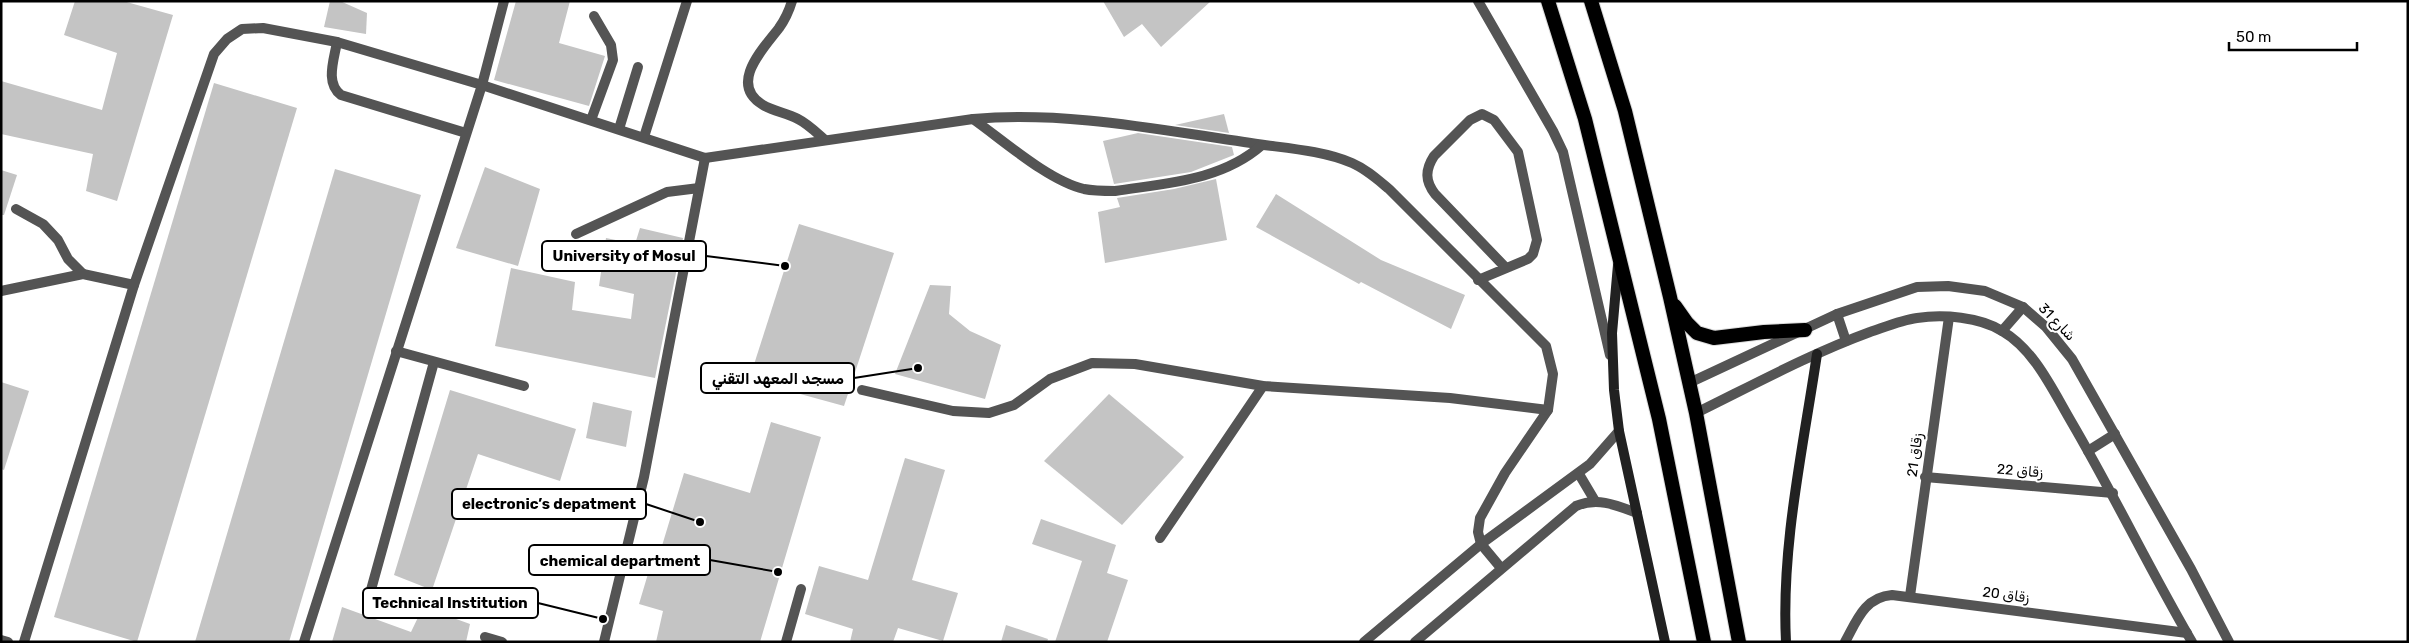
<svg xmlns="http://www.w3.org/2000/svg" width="2409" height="643" font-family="Rubik,Cairo,sans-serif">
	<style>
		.building { fill: #c4c4c4 }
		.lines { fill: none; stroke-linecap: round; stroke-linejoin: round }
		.trunk-casing { stroke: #dbdbdb; stroke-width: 16 }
		.service { stroke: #545454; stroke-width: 10 }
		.minor { stroke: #545454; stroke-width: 10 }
		.tertiary { stroke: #545454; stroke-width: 10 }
		.secondary { stroke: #212121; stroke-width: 10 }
		.trunk { stroke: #000; stroke-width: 14 }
		.labels { text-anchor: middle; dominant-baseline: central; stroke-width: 4; stroke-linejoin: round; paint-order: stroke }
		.street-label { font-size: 14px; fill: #000; stroke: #fff }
		.leader { fill: none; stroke: #000; stroke-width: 2 }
		.callout-dot { fill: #000; stroke: #fff; stroke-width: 2 }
		.callout { fill: #fff; stroke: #000; stroke-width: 2 }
		.callout-label { font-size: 15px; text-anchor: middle; font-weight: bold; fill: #000 }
	</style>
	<rect width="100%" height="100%" fill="#fff"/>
	<g class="building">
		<path d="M75,1H123L173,15L117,201L86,191L93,154L1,134V81L102,110L117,53L64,35Z"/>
		<path d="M330,1H340L367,13L366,34L324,27Z"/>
		<path d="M516,1H570L559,43L605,56L589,106L494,80Z"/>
		<path d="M1103,1H1211L1161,47L1142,24L1124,37Z"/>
		<path d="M214,83L297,108L137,642L54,617Z"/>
		<path d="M1224,114L1229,133L1175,125Z"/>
		<path d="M1138,133L1232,147L1234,155L1191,172L1114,184L1103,141Z"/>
		<path d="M485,167L540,189L518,266L456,248Z"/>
		<path d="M335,169L421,195L289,642H195Z"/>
		<path d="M1,170L17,175L4,215H1Z"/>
		<path d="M1216,179L1227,240L1105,263L1098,212L1120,207L1117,198L1174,189Z"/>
		<path d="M1276,194L1381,260L1465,295L1451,329L1361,282L1359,284L1256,227Z"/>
		<path d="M799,224L894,253L844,406L749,380Z"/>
		<path d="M640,228L683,238L655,378L495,346L511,268L575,282L572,310L631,319L634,294L599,286L606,238L635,244Z"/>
		<path d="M930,285L951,286L949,314L970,331L1001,345L985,399L895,374Z"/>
		<path d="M1,382L29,391L4,470L1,469Z"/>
		<path d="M450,390L576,429L560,481L478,454L432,590L394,575Z"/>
		<path d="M1109,394L1184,457L1122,525L1044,461Z"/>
		<path d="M593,402L632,411L626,447L586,438Z"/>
		<path d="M771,422L821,437L760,642H656L663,611L639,604L653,557L658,559L684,473L750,493Z"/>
		<path d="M905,458L945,470L912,580L958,593L943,641L898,628L893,642H850L853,629L805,614L819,566L868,580Z"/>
		<path d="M1041,519L1116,545L1107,573L1128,580L1107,642H1055L1082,561L1032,544Z"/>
		<path d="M342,607L411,632L423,607L470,624L466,642H332Z"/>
		<path d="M1006,625L1048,639L1047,642H1001Z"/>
	</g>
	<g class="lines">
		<defs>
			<g id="trunk">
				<path d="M1548,1L1585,119L1659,419L1704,642"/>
				<path d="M1591,1L1625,111L1670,297L1696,413L1739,642"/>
				<path d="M1675,306L1687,323L1697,333L1714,338L1764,332L1805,330"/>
			</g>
		</defs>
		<use href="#trunk" class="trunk-casing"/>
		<g class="service">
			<path d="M504,1L482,85L705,158L973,119C1064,111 1155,129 1244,142C1279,148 1319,149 1352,163C1366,169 1377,179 1389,189L1546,346L1553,374L1548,410L1505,473L1480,518L1478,532L1481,544L1501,568"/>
			<path d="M792,1C789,11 784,21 779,28C763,49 728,84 763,105C773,111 787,113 798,119C808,124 817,133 825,140"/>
			<path d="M337,42C334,60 325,83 341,95L466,133"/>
			<path d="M973,119C1004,141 1049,181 1084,189C1094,191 1105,191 1115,191C1166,183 1221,181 1262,145"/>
			<path d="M591,120L613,60L611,45L594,16"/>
			<path d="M619,129L638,67"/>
			<path d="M644,137L687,1"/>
			<path d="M16,209L43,224L58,240L68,259L83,274"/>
			<path d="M576,234L667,192L699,188"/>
			<path d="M1478,280L1528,259L1533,254L1537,240L1518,152L1494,120L1482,114L1470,120L1434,156C1425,170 1425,181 1435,194L1506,268"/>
			<path d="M1,291L83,274L134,285"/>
			<path d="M396,351L524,386"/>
			<path d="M862,390L953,411L989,413L1014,405L1050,379L1092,363L1135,364L1263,386L1450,398L1548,410"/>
			<path d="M1579,474L1595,501"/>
			<path d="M1160,538L1263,386"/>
			<path d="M369,597L434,362"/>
			<path d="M485,637L502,642"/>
			<path d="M1,640L8,642"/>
			<path d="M24,642L134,285L214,54L227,39L242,29L263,28L337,42L482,85L304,642"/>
			<path d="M604,642L644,477L705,158"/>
			<path d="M786,642L801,589"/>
			<path d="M1364,642L1481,544L1590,464L1619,431"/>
			<path d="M1415,642L1576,506C1598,497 1616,505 1637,513"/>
		</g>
		<g class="minor">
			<path d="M1478,1L1553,131L1563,152L1610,355"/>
			<path d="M1925,477L2113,493"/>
			<path d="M1910,596L1949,317"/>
			<path d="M1845,642C1857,620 1865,597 1892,595L2187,633"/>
		</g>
		<g class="tertiary">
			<path d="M1837,314L1846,341"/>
			<path d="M2002,331L2023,307"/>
			<path d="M1689,383L1837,314L1917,287L1948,286L1985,291L2023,307L2046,327L2072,359L2191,569L2229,642"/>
			<path d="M1696,413C1753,385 1810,354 1870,332C1885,327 1902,320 1917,318C1943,314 1980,317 2002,331C2035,350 2053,391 2072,423C2114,495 2150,570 2192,642"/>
			<path d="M2088,451L2115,434"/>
		</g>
		<g class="secondary">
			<path d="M1618,265L1612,333L1614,390L1619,431L1665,642"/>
			<path d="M1786,642C1781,546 1803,449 1817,354"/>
		</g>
		<use href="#trunk" class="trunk"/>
	</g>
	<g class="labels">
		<g class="street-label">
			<text transform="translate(2057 322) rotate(46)">شارع 31</text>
			<text transform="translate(1915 455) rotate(-82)">زقاق 21</text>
			<text transform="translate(2020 471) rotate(5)">زقاق 22</text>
			<text transform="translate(2006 595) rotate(8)">زقاق 20</text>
		</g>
	</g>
	<path class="leader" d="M785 266L706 256M918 368L854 378M700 522L646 504M778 572L710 560M603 619L538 603"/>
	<g class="callout-dot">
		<circle cx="785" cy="266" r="5"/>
		<circle cx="918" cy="368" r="5"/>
		<circle cx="700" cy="522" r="5"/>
		<circle cx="778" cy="572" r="5"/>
		<circle cx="603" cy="619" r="5"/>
	</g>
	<g class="callout">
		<rect x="542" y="241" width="164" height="30" rx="5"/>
		<rect x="701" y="363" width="153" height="30" rx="5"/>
		<rect x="452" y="489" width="194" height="30" rx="5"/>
		<rect x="529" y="545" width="181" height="30" rx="5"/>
		<rect x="363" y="588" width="175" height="30" rx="5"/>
	</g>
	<g class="callout-label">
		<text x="624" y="261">University of Mosul</text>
		<text x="778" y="384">مسجد المعهد التقني</text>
		<text x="549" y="509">electronic’s depatment</text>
		<text x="620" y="566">chemical department</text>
		<text x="450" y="608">Technical Institution</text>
	</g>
	<rect width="2409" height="643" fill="none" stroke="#000000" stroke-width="5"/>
	<path d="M2229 42v8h128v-8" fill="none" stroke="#000000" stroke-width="2.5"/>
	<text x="2236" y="42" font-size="15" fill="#000000" stroke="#ffffff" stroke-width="4" paint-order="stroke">50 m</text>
</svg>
